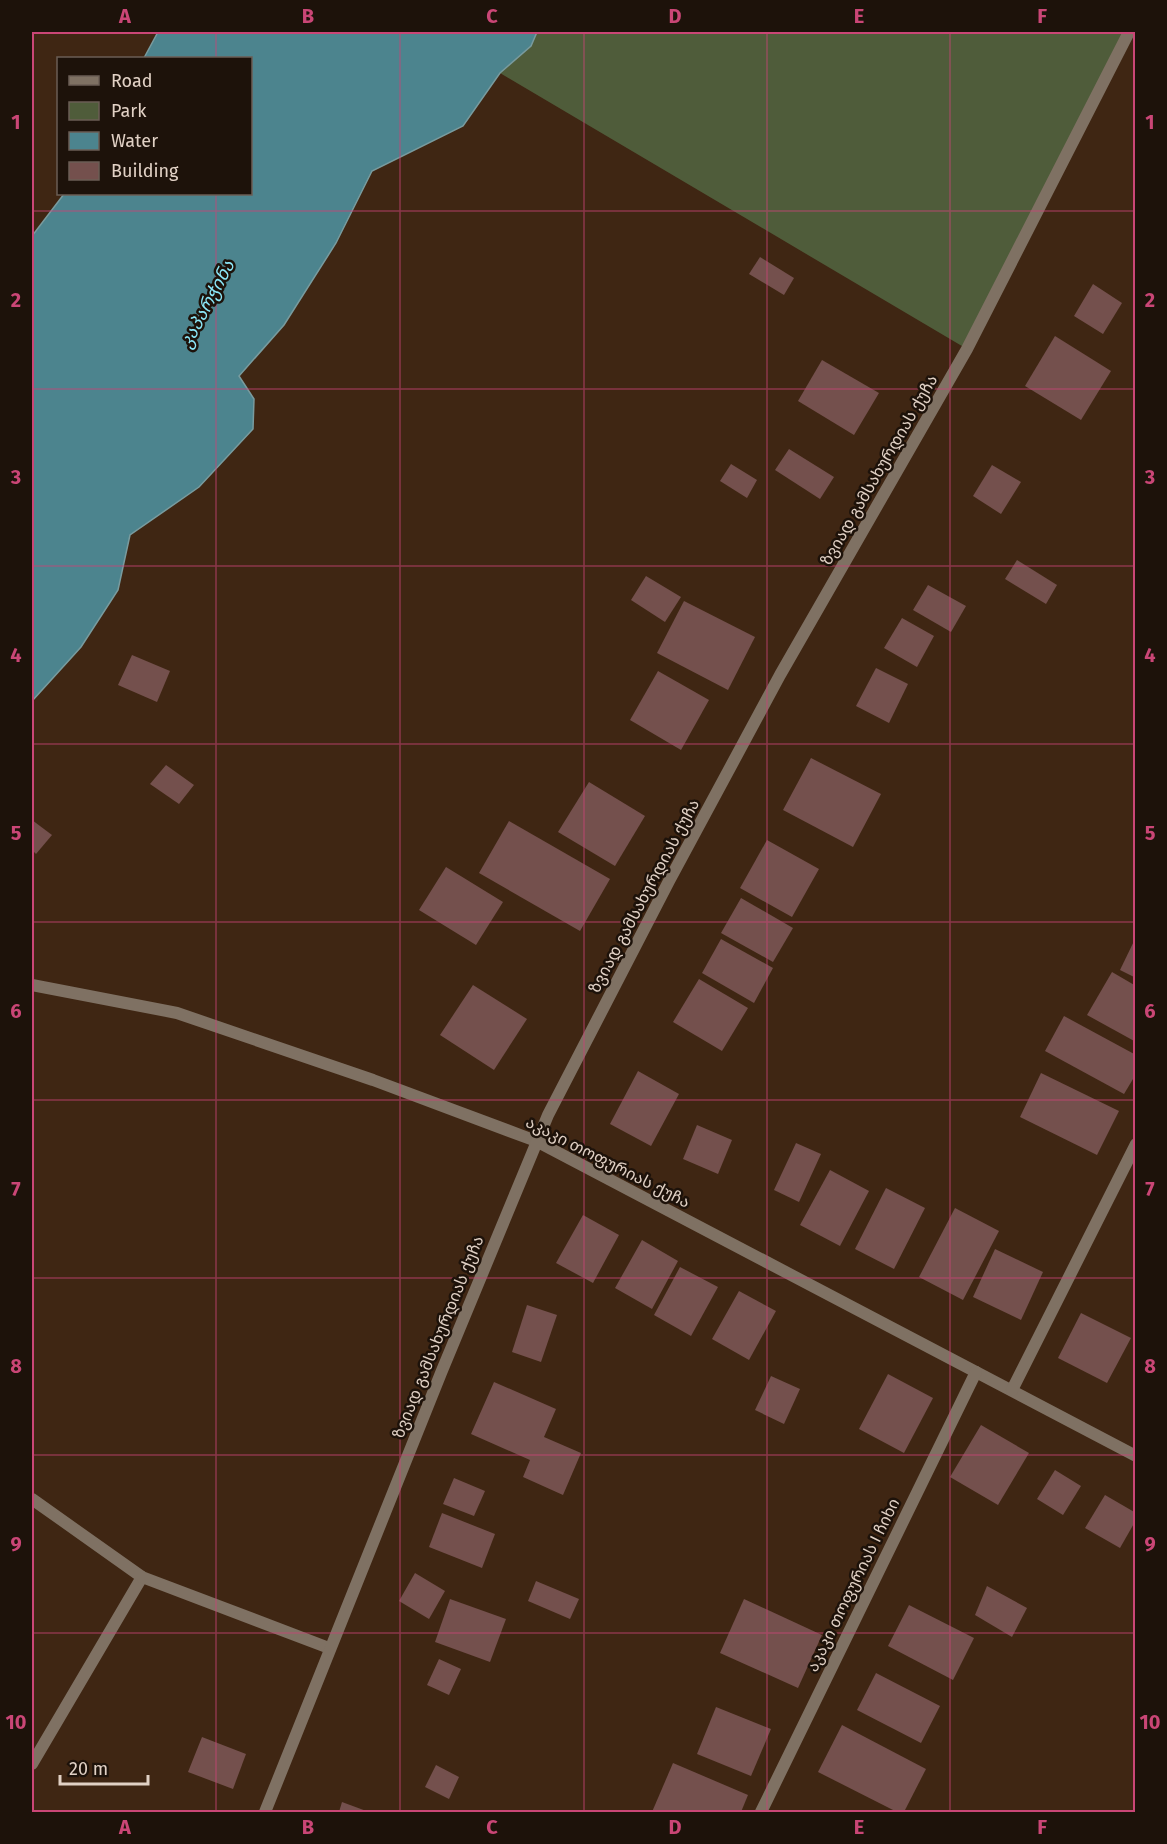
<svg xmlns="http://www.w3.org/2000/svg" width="1167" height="1844" font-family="'Fira Sans','Noto Sans Georgian',sans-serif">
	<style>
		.green { fill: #4f5c3a }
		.water { fill: #4c848e; stroke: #799b9e; stroke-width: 1.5 }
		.building { fill: #74504d }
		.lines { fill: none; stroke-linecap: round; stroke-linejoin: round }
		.service { stroke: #7f7163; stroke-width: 12 }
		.minor { stroke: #7f7163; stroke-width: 12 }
		.grid { fill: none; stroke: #ca4676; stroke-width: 1.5; stroke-opacity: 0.55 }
		.labels { text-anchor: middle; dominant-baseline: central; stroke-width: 5; stroke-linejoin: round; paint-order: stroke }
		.street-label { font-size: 16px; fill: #e1d1c5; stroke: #1d120a }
		.water-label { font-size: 18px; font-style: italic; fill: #8ce8f9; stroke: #1d120a }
		.neatline { fill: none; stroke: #ca4676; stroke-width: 2 }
		.grid-label { font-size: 20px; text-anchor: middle; font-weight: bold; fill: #ca4676 }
	</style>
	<rect width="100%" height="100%" fill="#3f2613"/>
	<path class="green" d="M537,32H1127L967,349L500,73L531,46Z"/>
	<path class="water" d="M158,32H537L531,46L500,73L463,126L372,171L336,243L284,325L239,376L254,399L253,429L199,487L130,535L118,590L81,647L32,701V236L64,194H250V58H144Z"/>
	<g class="building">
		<path d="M760,257L794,278L784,295L749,274Z"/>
		<path d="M1093,284L1122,303L1103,334L1074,316Z"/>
		<path d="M1055,336L1111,371L1081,420L1025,386Z"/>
		<path d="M822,360L879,393L854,435L798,401Z"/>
		<path d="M789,449L834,477L820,499L775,470Z"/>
		<path d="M731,464L757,480L747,498L720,481Z"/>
		<path d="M992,465L1021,482L1001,514L973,496Z"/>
		<path d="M1017,560L1057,585L1046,604L1005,579Z"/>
		<path d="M646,576L681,597L665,622L631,600Z"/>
		<path d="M928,585L966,606L951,632L913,610Z"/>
		<path d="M684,601L755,637L728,690L657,653Z"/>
		<path d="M902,618L934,636L917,667L884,648Z"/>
		<path d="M132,655L170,671L157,702L118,685Z"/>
		<path d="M876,668L908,684L889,723L856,706Z"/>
		<path d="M658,671L709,700L681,750L630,720Z"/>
		<path d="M811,758L881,794L853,847L783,810Z"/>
		<path d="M166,765L194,785L179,804L150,784Z"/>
		<path d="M589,782L645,816L615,866L558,832Z"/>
		<path d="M32,820L52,835L36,854L32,850Z"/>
		<path d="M509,821L610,879L580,931L479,873Z"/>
		<path d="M767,840L819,869L792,917L740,888Z"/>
		<path d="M446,867L503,902L476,945L419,910Z"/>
		<path d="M741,898L793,928L773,962L721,933Z"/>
		<path d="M1136,937V978L1120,970Z"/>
		<path d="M721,939L773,968L754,1003L702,973Z"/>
		<path d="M1112,972L1136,986V1042L1087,1015Z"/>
		<path d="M699,979L748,1008L722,1051L673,1022Z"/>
		<path d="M473,985L527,1019L494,1070L440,1035Z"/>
		<path d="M1064,1016L1136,1055V1074L1124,1094L1045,1051Z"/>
		<path d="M638,1071L679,1094L651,1146L610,1124Z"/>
		<path d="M1041,1073L1119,1111L1097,1155L1020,1117Z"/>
		<path d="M697,1125L732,1140L718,1174L683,1159Z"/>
		<path d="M796,1143L821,1154L799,1202L774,1190Z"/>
		<path d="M830,1170L869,1191L840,1246L800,1225Z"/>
		<path d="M886,1188L925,1208L894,1269L855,1249Z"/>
		<path d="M955,1208L999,1231L963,1300L919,1277Z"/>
		<path d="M583,1215L619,1235L593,1283L556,1263Z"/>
		<path d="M642,1240L678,1261L652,1309L615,1288Z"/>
		<path d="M995,1249L1043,1272L1021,1320L973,1297Z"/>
		<path d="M680,1267L718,1287L691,1336L654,1315Z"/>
		<path d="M739,1291L776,1311L749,1360L712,1339Z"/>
		<path d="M527,1305L557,1315L541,1362L512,1352Z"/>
		<path d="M1081,1313L1131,1338L1107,1383L1058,1358Z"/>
		<path d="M888,1374L933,1398L904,1453L859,1429Z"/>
		<path d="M771,1376L800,1389L784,1424L755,1410Z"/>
		<path d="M494,1382L556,1409L544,1437L581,1453L563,1495L523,1477L530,1460L471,1434Z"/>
		<path d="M981,1425L1029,1453L998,1505L950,1477Z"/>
		<path d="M1055,1470L1081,1486L1063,1515L1037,1499Z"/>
		<path d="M454,1478L485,1491L474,1516L443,1504Z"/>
		<path d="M1105,1495L1136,1513V1520L1120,1548L1085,1528Z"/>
		<path d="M442,1513L495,1534L482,1568L429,1547Z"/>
		<path d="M415,1573L445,1591L429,1619L399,1601Z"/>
		<path d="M536,1581L579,1599L570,1619L528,1601Z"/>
		<path d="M987,1586L1027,1608L1012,1637L975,1615Z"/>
		<path d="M450,1599L506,1619L490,1662L435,1642Z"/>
		<path d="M744,1599L822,1635L798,1688L720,1653Z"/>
		<path d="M909,1605L974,1638L953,1680L888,1646Z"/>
		<path d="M439,1659L461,1669L449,1695L427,1685Z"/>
		<path d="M876,1673L940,1706L921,1743L857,1710Z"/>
		<path d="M716,1707L771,1729L751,1776L697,1754Z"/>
		<path d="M842,1725L926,1769L904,1812H897L818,1772Z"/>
		<path d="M202,1737L246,1754L233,1789L188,1772Z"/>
		<path d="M673,1763L748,1795L741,1812H652Z"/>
		<path d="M436,1765L459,1777L449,1799L425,1787Z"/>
		<path d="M342,1802L369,1812H339Z"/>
	</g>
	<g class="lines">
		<path class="service" d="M32,1764L142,1577"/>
		<g class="minor">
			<path d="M32,985L177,1013L373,1080L536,1141L1136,1456"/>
			<path d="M1012,1390L1136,1144"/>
			<path d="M32,1499L142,1577L329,1648"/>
			<path d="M265,1812L441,1373L548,1115L669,881L780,675L967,349L1129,32"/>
			<path d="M761,1812L976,1372"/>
		</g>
	</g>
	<path class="grid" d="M216,32V58M400,32V1812M584,32V1812M767,32V1812M950,32V1812M216,194V1812M32,211H1136M32,389H1136M32,566H1136M32,744H1136M32,922H1136M32,1100H1136M32,1278H1136M32,1455H1136M32,1633H1136"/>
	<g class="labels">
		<g class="street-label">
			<text transform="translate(879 470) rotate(-60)">ზვიად გამსახურდიას ქუჩა</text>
			<text transform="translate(644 896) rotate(-62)">ზვიად გამსახურდიას ქუჩა</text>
			<text transform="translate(608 1162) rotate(27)">აკაკი თოფურიას ქუჩა</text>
			<text transform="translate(438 1337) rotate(-68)">ზვიად გამსახურდიას ქუჩა</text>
			<text transform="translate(853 1585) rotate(-64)">აკაკი თოფურიას I ჩიხი</text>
		</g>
		<g class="water-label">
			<text transform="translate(207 304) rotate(-62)">კაპარჭინა</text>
		</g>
	</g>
	<rect width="1167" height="1844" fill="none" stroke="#1d120a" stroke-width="66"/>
	<rect x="57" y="57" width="195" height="138" fill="#1d120a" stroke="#6b5e55" stroke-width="1.5"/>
	<rect x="69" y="76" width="30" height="9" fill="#7f7163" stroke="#6b5e55" stroke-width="1.5"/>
	<text x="111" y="87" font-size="18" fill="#e1d1c5">Road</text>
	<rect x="69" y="102" width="30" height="18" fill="#4f5c3a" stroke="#6b5e55" stroke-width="1.5"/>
	<text x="111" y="117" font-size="18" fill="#e1d1c5">Park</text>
	<rect x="69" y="132" width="30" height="18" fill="#4c848e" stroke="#6b5e55" stroke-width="1.5"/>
	<text x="111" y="147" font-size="18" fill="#e1d1c5">Water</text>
	<rect x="69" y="162" width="30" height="18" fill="#74504d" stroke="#6b5e55" stroke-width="1.5"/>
	<text x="111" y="177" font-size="18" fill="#e1d1c5">Building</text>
	<path d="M60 1775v9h88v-9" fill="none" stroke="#e1d1c5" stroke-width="3"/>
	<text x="69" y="1775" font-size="18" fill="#e1d1c5" stroke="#1d120a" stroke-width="4.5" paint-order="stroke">20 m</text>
	<rect x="33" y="33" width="1101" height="1778" class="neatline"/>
	<g class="grid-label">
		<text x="125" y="23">A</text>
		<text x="308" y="23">B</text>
		<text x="492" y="23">C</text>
		<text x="675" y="23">D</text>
		<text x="859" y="23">E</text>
		<text x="1042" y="23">F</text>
		<text x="16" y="129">1</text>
		<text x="1150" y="129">1</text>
		<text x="16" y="307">2</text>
		<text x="1150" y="307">2</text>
		<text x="16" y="484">3</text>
		<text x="1150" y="484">3</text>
		<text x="16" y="662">4</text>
		<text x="1150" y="662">4</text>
		<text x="16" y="840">5</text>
		<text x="1150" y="840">5</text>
		<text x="16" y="1018">6</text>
		<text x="1150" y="1018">6</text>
		<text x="16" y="1196">7</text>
		<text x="1150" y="1196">7</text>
		<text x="16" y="1373">8</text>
		<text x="1150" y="1373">8</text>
		<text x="16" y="1551">9</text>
		<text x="1150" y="1551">9</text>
		<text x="16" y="1729">10</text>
		<text x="1150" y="1729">10</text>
		<text x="125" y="1834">A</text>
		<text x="308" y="1834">B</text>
		<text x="492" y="1834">C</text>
		<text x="675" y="1834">D</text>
		<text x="859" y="1834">E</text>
		<text x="1042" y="1834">F</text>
	</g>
</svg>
